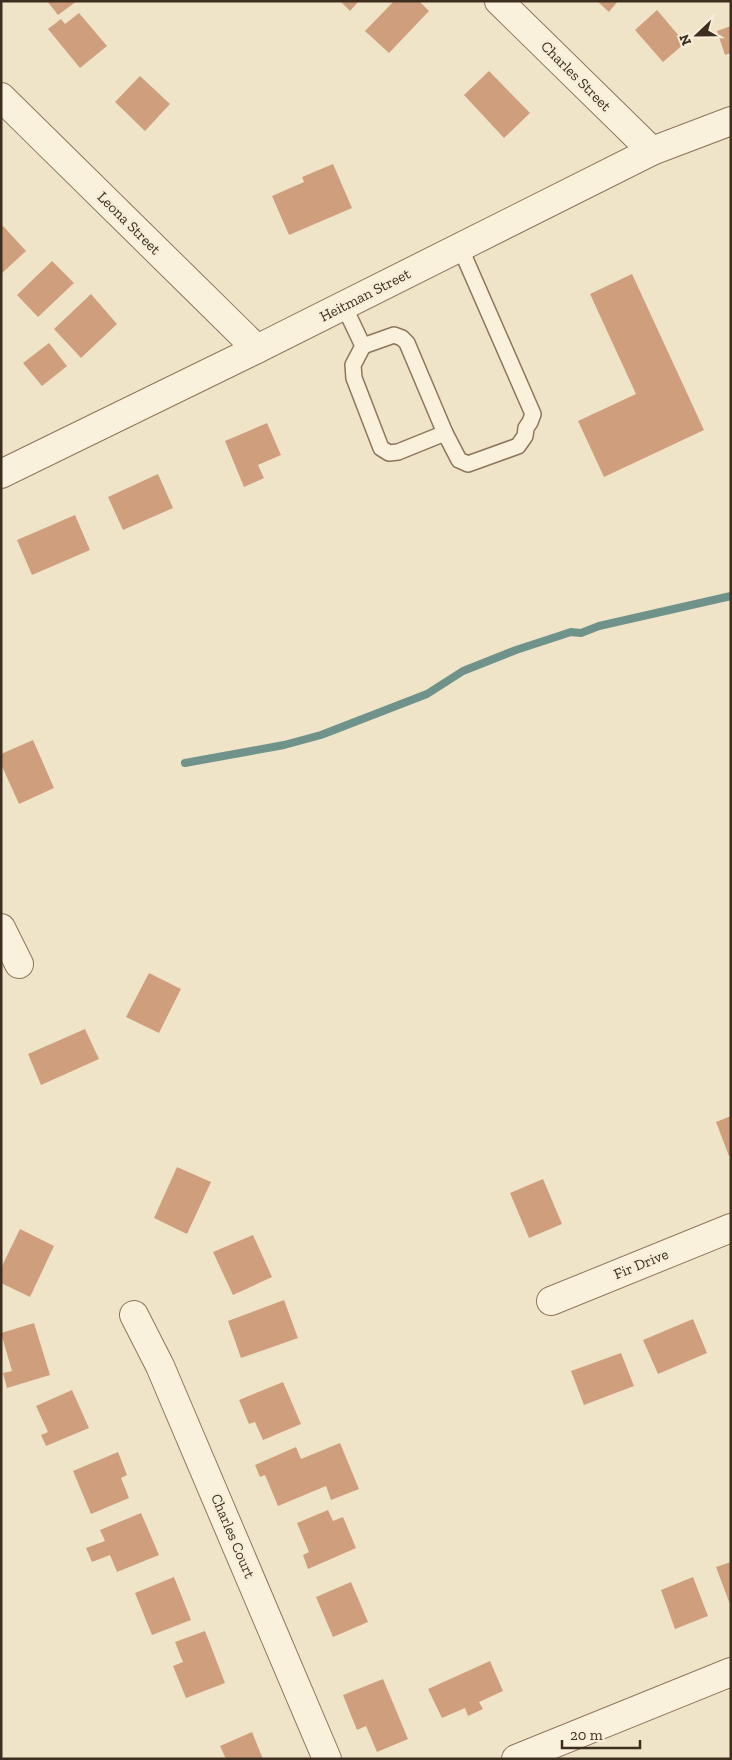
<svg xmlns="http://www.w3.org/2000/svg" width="732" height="1760" font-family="'Zilla Slab',serif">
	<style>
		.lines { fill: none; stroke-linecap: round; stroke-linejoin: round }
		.stream { stroke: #6f938a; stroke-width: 8 }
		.building { fill: #cf9f7d }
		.lane-casing { stroke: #8d765c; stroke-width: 18 }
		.street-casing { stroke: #8d765c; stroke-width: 30 }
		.lane { stroke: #faf1dc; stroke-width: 15 }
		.street { stroke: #faf1dc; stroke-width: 28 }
		.labels { text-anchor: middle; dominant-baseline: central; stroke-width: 5; stroke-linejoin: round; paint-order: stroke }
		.street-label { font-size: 15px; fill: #3d2e20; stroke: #f7eed8 }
	</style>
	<rect width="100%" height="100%" fill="#f0e4c8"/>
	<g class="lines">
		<path class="stream" d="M185,763L284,745L321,735L427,694L463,671L516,650L571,632L581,633L599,626L731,596"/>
	</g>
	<g class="building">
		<path d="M47,1H77L58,15Z"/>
		<path d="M340,1H359L350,11Z"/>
		<path d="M394,1H419L429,11L389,53L365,31Z"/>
		<path d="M597,1H618L609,12Z"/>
		<path d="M657,10L685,43L663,62L635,30Z"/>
		<path d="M79,13L107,46L80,68L48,29L61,19L65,24Z"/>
		<path d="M731,26V53L725,55L717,31Z"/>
		<path d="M489,71L530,113L504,138L464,95Z"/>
		<path d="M140,76L170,104L145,131L115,102Z"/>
		<path d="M333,164L352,208L289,235L272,196L304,182L302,177Z"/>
		<path d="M3,226L26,251L1,274V228Z"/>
		<path d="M52,261L74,283L38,317L17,295Z"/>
		<path d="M632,274L704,430L604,477L578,421L636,394L590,294Z"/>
		<path d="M91,294L117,324L81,358L54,329Z"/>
		<path d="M49,343L67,366L42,386L23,363Z"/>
		<path d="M267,423L281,455L258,465L264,478L244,487L225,441Z"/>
		<path d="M158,474L173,508L123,530L108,497Z"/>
		<path d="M75,515L90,550L32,575L17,540Z"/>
		<path d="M33,740L54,788L19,804L1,764V754Z"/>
		<path d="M149,973L181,989L159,1033L126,1017Z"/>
		<path d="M85,1029L99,1059L41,1085L28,1054Z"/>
		<path d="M731,1116V1156H729L716,1122Z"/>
		<path d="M177,1167L211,1182L187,1234L154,1218Z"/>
		<path d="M543,1179L562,1224L529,1238L510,1193Z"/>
		<path d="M20,1229L54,1246L30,1297L1,1283V1268Z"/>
		<path d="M253,1235L272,1277L233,1295L213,1252Z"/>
		<path d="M284,1300L298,1338L241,1358L228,1321Z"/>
		<path d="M693,1319L707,1353L658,1374L643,1340Z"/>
		<path d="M34,1323L50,1375L7,1388L3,1373L12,1371L1,1333Z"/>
		<path d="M621,1353L634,1386L584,1405L571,1371Z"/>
		<path d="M283,1382L301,1424L263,1440L255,1422L249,1424L239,1400Z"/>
		<path d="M72,1390L89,1428L46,1446L41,1435L48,1432L36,1406Z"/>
		<path d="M340,1443L359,1489L331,1500L326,1486L278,1506L265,1475L260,1477L255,1465L296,1447L301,1459Z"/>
		<path d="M118,1452L127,1475L121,1478L129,1498L91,1514L73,1471Z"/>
		<path d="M328,1510L333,1521L343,1517L356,1548L308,1569L303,1555L309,1552L297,1523Z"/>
		<path d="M141,1513L159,1555L117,1572L110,1555L92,1562L86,1548L105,1541L100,1530Z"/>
		<path d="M731,1562V1607L716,1567Z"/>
		<path d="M174,1577L191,1620L152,1635L135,1593Z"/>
		<path d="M693,1577L708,1616L675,1629L661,1590Z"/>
		<path d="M351,1582L368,1622L333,1637L316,1597Z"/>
		<path d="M205,1631L225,1683L186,1698L173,1666L183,1662L175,1642Z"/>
		<path d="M490,1661L503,1691L479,1702L483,1709L468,1716L465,1708L442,1718L428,1689Z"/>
		<path d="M383,1679L408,1739L377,1752L366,1726L357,1730L343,1695Z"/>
		<path d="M252,1732L263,1759H226L220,1746Z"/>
	</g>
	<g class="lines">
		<defs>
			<g id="lane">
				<path d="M344,306L363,346L353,365L354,378L381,448L389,453L398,452L445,433L459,460L468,464L518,446L525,436L526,428L530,422L533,414L460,247"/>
				<path d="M363,346L394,335L402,338L407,343L445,433"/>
			</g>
			<g id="street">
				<path d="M499,1L652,151"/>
				<path d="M1,97L257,349"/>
				<path d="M1,474L257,349L652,151L731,121"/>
				<path d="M1,928L19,964"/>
				<path d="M551,1301L731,1228"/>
				<path d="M134,1315L160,1366L327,1759"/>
				<path d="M516,1759L731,1672"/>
			</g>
		</defs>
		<use href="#lane" class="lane-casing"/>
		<use href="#street" class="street-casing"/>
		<use href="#lane" class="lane"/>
		<use href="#street" class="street"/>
	</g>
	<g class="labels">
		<g class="street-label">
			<text transform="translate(576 76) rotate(45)">Charles Street</text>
			<text transform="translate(129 223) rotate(45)">Leona Street</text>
			<text transform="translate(365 295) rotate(-27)">Heitman Street</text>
			<text transform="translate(641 1264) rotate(-22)">Fir Drive</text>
			<text transform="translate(233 1536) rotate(67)">Charles Court</text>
		</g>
	</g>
	<rect width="732" height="1760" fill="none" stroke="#3d2e20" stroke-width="5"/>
	<g transform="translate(697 35) rotate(248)" stroke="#f7eed8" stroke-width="4" paint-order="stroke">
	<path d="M0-4L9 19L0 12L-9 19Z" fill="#3d2e20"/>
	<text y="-8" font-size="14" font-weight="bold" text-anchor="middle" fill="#3d2e20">N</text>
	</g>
	<path d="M562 1740v8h78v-8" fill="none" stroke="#3d2e20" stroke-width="2.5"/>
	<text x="570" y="1740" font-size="15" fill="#3d2e20" stroke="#f7eed8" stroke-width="4" paint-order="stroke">20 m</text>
</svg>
